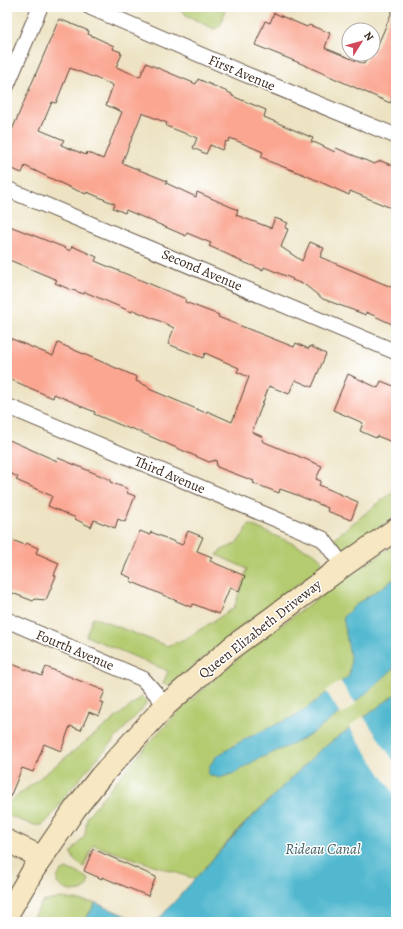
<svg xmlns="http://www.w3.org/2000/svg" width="403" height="929" font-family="Alegreya,serif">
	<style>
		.green { fill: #b4cb70; stroke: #787a47 }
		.water { fill: #51b8cf; stroke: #467176 }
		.pier { fill: #ede3c3 }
		.building { fill: #faa691; fill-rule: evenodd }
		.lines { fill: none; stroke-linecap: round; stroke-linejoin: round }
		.street-casing { stroke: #564637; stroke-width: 17 }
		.secondary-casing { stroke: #564637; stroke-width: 24 }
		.street { stroke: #fff; stroke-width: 15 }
		.secondary { stroke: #f7e8c3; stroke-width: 22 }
		.labels { text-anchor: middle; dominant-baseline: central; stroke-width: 3; stroke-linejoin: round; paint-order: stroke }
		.street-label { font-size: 14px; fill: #3b2a1e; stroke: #fff }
		.water-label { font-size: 15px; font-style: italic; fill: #446365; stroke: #fff }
	</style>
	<rect width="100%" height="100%" fill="#fff"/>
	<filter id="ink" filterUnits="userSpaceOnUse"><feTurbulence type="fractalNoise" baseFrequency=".025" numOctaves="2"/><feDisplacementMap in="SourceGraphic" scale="8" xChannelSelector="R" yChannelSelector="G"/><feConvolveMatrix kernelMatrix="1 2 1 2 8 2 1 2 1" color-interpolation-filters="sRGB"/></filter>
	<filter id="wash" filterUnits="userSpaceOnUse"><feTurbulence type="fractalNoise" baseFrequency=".012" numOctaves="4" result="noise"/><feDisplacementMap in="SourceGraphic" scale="16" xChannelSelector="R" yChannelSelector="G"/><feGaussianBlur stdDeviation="0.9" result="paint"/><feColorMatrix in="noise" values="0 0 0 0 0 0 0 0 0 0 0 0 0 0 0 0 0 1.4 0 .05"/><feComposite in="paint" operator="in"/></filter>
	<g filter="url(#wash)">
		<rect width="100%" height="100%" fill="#ede3c3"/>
		<g class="green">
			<path d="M179,7H225L223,19L219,27L214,29L186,15Z"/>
			<path d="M396,487V516L346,549L340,547L334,538L394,491Z"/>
			<path d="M249,524L314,553L320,558L323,563L320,568L242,626L175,682L169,685L163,684L168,671L86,636L93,617L167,646L185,639L234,608L247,569L217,555C221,548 230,548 236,543C242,538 245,531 249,524Z"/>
			<path d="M396,543V694L319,751L239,829L195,879L93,845L84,867L75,861L71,853L85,835L87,817L93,809C127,768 160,727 200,692C260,636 329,591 396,543Z"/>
			<path d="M142,697L145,700L146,704L144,707C118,736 91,764 67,794C62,801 49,822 42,825C34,827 15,818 7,815V804Z"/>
			<path d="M66,869L74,871L89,879C88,882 87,889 83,890C75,894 62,890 57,883C57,876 59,872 66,869Z"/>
			<path d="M61,898L96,903L83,922H30L42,902Z"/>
		</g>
		<g class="water">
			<path d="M396,578V664L393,669L363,696L314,732L295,743L256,760L235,773L219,778L208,774L210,765L217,756L245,739L299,714L349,676L351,662L343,617L358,603Z"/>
			<path d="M396,694V922H156L242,827L319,751Z"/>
			<path d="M96,903L140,922H84Z"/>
		</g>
		<g class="pier">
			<path d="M340,681L356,704L341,715L326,691Z"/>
			<path d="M363,716L396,764V797L349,727Z"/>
		</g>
		<g id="blocks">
			<g class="building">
				<path d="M394,7H396V92L390,103L302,64L255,45L265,21L270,23L274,13L307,27L309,25L330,33L325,48L364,64L368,54H373V48L376,49Z"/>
				<path d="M59,19L89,31L88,34L114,46L113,49L121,52L120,53L122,54L116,67L140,77L146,63L196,84L198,79L232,94V96L266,110L264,117L313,138L311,142L316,143L335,152L336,148L374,164L381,161L396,167V210L350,191L349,195L305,175L268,161V160L261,157L263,152L230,138L228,142L226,141L222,150L210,145L206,154L193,148L197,138L166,126L167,123L142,113L122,163L167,181L166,183L196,197L197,192L238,210L236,215L271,228L275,218L288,223L285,228L288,229L281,247L302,261L310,242L324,248L320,257L396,289V326L366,312V315L323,299L305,285L292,280L293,279L264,267L263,270L233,258V257L209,246L211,243L187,233L186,236L126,210L125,213L113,208L115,204L87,192L86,194L71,188L25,166L22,173L7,167V142ZM70,68L113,85L106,105L122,112L103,159L87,152L86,155L61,145L64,140L40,130L52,102L56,103Z"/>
				<path d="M7,225L63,247L70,251L72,246L97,257L95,261L186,299L185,302L219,315L218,317L294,347L296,343L309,349L310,346L326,354L312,387L295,380L289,394L269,386L252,432L263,437L262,441L322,466L316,479L321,481L319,485L358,502L351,520L327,511L328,508L297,495L280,489L279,493L253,483L254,481L217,467L216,460L209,462L131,428L130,429L94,414L95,412L80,406V405L54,394L53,398L7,378V337L53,356L58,343L137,377L136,381L149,387V389L206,413L207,411L232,422L249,377L237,372L239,368L205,353L203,358L168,344L174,328L162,322L133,310L132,312L85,292L84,294L69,289L55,283L57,280L7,259Z"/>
				<path d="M348,374L378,388L381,381L396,387V432L392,442L377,436L376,438L360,431L363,423L333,410Z"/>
				<path d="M7,439L57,461L58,458L68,462L111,480L110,482L128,489L127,493L135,496L125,522L118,519L115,528L94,520L91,527L75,519L76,518L48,506L52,496L16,480L18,477L7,472Z"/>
				<path d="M140,531L150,535L151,532L182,545L188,531L203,537L197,551L212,557L210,561L245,576L239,591L230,587L219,614L193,604L191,607L130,581L132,578L122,574Z"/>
				<path d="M7,538L25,545L26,543L38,548L36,553L59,563L54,575L56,576L46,600L35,599L33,601L7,591Z"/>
				<path d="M7,662L42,676L46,667L105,691L100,702L104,703L99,716L89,712L81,730L70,726L61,751L44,744L33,772L22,768L7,804Z"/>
				<path d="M93,849L156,877L148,896L102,877V879L84,871Z"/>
			</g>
		</g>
	</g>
	<g filter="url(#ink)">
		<use href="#blocks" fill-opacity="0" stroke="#564637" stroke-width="1"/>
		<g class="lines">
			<defs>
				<g id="street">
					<path d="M90,7L240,72L396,136"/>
					<path d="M7,85L40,7"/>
					<path d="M7,189L396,352"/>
					<path d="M7,406L323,539L343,566"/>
					<path d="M7,620L143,679L166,705"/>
				</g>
				<g id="secondary">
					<path d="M7,841L41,857"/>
					<path d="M7,915L34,869L75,809L101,776L166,705L231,648L343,566L396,529"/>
				</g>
			</defs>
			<use href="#street" class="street-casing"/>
			<use href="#secondary" class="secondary-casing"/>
			<use href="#street" class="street"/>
			<use href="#secondary" class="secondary"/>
		</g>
	</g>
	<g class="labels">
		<g class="street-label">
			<text transform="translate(242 73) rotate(23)">First Avenue</text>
			<text transform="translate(202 270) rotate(23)">Second Avenue</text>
			<text transform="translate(170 475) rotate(23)">Third Avenue</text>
			<text transform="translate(260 629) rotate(-38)">Queen Elizabeth Driveway</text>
			<text transform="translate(75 650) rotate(23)">Fourth Avenue</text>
		</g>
		<g class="water-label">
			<text x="323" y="849">Rideau Canal</text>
		</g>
	</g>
	<rect width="403" height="929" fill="none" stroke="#fff" stroke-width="24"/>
	<g transform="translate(361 42) rotate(53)"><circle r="19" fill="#ffffff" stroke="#b1aaa5"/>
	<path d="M0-3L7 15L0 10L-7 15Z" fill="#d1495b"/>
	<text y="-6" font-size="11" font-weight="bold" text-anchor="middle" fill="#3b2a1e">N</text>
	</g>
</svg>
